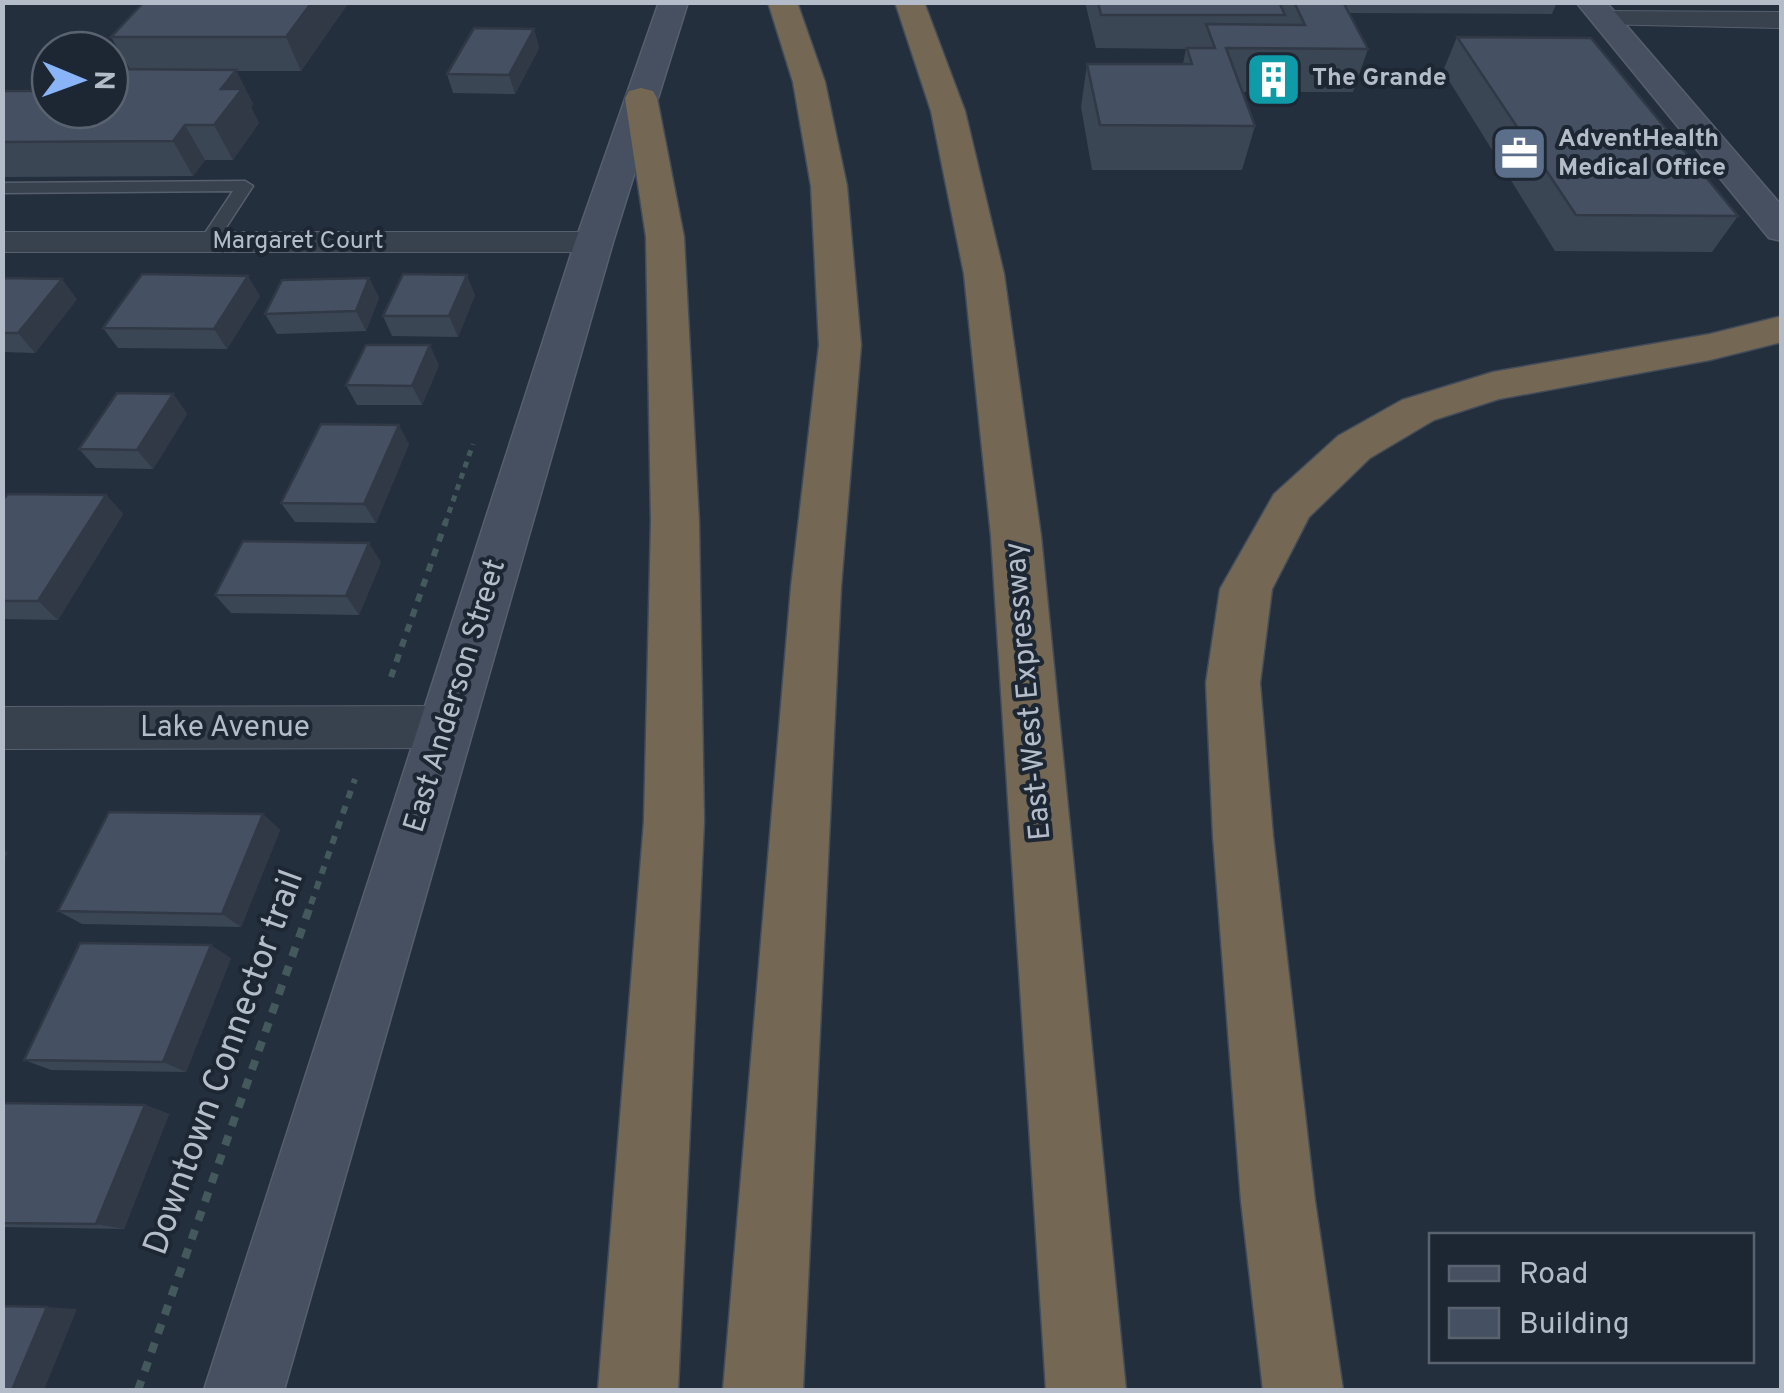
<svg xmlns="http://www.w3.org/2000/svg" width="1784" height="1393" font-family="Overpass,sans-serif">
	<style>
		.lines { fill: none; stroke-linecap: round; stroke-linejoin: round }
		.lane-casing { stroke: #565f6c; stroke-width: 3 }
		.street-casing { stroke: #565f6c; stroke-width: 2 }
		.secondary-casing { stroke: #565f6c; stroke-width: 3 }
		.highway-casing { stroke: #434c59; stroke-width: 3 }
		.path-far2 { stroke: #44595c; stroke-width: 5; stroke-dasharray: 6 6; stroke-linecap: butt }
		.path-far1 { stroke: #44595c; stroke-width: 6; stroke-dasharray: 8 8; stroke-linecap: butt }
		.path { stroke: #44595c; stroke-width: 8; stroke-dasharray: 10 10; stroke-linecap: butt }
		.lane { fill: #38414e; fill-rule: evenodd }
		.street { fill: #38414e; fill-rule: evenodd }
		.secondary { fill: #465061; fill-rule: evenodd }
		.highway { fill: #746855; fill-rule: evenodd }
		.wall { fill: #3b4654 }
		.shaded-wall { fill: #303945 }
		.building { fill: #455162; stroke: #303945; stroke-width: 2.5 }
		.labels { text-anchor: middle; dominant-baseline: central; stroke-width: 8; stroke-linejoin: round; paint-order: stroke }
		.far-poi-label { font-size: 25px; font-weight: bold; fill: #b4bcc9; stroke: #1d2633; text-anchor: start }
		.far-street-label { font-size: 25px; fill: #b4bcc9; stroke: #1d2633 }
		.street-label { font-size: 30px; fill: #b4bcc9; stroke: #1d2633 }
		.near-street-label { font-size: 35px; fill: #b4bcc9; stroke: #1d2633 }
	</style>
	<rect width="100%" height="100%" fill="#242f3e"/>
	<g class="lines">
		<defs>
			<path id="lane" d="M2,183L245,181L253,186L214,246L208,247L199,242L233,191L2,193Z"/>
			<g id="street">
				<path d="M1604,11L1782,12V28L1595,24L1591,19Z"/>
				<path d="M2,232H594L606,235L610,242L606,249L594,252H2Z"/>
				<path d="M447,706L464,712L471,727L464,742L447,748L2,749V707Z"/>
			</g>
			<g id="secondary">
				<path d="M659,2H688L613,242L284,1390H204L575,242Z"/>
				<path d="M1576,2H1606L1782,206V241L1769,238Z"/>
			</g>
			<g id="highway">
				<path d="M768,2H797L825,82L847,186L861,345L841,587L803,1390H723L791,587L819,345L811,186L793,82Z"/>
				<path d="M895,2H924L965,111L1004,274L1041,536L1126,1390H1046L991,536L964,274L931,111Z"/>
				<path d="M641,88L653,91L657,98L684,237L699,522L704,821L678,1390H598L644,821L651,522L646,237L625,98L629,91Z"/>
				<path d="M1782,316V342L1710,360L1499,399L1434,420L1370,458L1309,517L1272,589L1260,683L1273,836L1315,1201L1343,1390H1263L1241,1201L1213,836L1206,683L1220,589L1274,494L1338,436L1402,400L1493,372L1710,334Z"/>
			</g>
		</defs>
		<use href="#lane" class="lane-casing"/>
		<use href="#street" class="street-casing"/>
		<use href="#secondary" class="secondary-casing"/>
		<use href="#highway" class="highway-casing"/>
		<path class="path-far2" d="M445,524L473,444"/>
		<g class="path-far1">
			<path d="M391,677L446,521"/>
			<path d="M311,904L355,779"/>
		</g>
		<path class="path" d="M138,1390L312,901"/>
		<use href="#lane" class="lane"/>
		<use href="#street" class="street"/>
		<use href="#secondary" class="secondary"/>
		<use href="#highway" class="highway"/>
	</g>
	<g class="wall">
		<path d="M144,2H349L301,71H236L253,104L251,107L259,123L233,160H205L193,176L2,177V91L50,110L130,69L111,37Z"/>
		<path d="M1085,2H1557L1552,14L1348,13L1368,49L1353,92H1242L1255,126L1242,170H1092L1081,107L1087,64H1183L1186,49L1096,48Z"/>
		<path d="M534,29L539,48L515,94L453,93L447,74Z"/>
		<path d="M1457,37L1738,216L1712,252L1555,251L1443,71Z"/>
		<path d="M369,278L379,298L366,331L277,334L265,314Z"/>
		<path d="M2,281L77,299L35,353L2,352Z"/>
		<path d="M475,295L458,337L392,336L383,316Z"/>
		<path d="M260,296L227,349L118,348L103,328Z"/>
		<path d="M439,365L422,405H357L346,385Z"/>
		<path d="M173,394L187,414L153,469L96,468L79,449Z"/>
		<path d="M409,444L376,523L295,522L281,503Z"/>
		<path d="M106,495L123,514L58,620L2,619V501Z"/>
		<path d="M381,562L359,615L231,613L215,595Z"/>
		<path d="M263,814L280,830L241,927L82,924L58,911Z"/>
		<path d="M231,958L186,1072L51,1070L24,1060Z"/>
		<path d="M2,1103L145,1105L169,1114L124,1229L2,1227Z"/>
	</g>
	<g class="shaded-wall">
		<path d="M312,2H349L301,71L286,37Z"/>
		<path d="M534,29L539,48L515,94L509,75Z"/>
		<path d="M236,70L253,104L251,107L259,123L233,160L214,125L221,89Z"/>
		<path d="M185,125L205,160L193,176L173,141Z"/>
		<path d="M467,275L475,295L458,337L449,316Z"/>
		<path d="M248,276L260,296L227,349L214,329Z"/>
		<path d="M369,278L379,298L366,331L356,311Z"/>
		<path d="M62,279L77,299L35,353L18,333Z"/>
		<path d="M430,345L439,365L422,405L412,386Z"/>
		<path d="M173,394L187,414L153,469L137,450Z"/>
		<path d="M399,425L409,444L376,523L364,504Z"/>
		<path d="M106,495L123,514L58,620L38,601Z"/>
		<path d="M369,543L381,562L359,615L346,596Z"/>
		<path d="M263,814L280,830L241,927L222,914Z"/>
		<path d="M2,849L8,853L2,863Z"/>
		<path d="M211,945L231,958L186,1072L163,1062Z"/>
		<path d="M145,1105L169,1114L124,1229L96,1224Z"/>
		<path d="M47,1307L77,1309L44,1390H12Z"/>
	</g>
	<g class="building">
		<path d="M144,2H312L286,37H111Z"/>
		<path d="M1098,2H1279L1285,15H1101Z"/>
		<path d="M1294,2H1343L1368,49L1226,48L1255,126L1100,125L1087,64H1192L1187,48H1215L1206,24L1305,25Z"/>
		<path d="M474,28L534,29L509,75L447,74Z"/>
		<path d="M1457,37L1591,38L1738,216L1576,215Z"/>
		<path d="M110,69L236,70L221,89H242L214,125H185L173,141L2,142V91H50V110H110Z"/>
		<path d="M142,274L248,276L214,329L103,328Z"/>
		<path d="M403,274L467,275L449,316H383Z"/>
		<path d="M5,278L62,279L18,333H2V281Z"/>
		<path d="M369,278L356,311L265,314L282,280Z"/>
		<path d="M366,345H430L412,386L346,385Z"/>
		<path d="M117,393L173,394L137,450L79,449Z"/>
		<path d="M321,424L399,425L364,504L281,503Z"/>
		<path d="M8,494L106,495L38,601H2V501Z"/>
		<path d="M243,541L369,543L346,596L215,595Z"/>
		<path d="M109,812L263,814L222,914L58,911Z"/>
		<path d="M80,943L211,945L163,1062L24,1060Z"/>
		<path d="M2,1103L145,1105L96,1224L2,1223Z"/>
		<path d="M2,1306L47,1307L12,1390H2Z"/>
	</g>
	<defs>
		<symbol id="building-square" viewBox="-11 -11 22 22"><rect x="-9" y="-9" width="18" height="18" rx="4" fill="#0f9aa8" stroke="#1d2633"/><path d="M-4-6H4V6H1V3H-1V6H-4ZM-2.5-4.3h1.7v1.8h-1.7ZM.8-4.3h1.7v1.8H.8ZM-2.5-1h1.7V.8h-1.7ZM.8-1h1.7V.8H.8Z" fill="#fff"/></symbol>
		<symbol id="office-square" viewBox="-11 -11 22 22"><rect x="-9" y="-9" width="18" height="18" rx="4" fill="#5c6f8a" stroke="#1d2633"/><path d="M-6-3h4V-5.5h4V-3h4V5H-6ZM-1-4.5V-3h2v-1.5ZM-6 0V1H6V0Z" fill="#fff"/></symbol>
	</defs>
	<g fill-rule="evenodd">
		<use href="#building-square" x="1242" y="48" width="63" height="63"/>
		<use href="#office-square" x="1488" y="122" width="63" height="63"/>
	</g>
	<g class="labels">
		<g class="far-poi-label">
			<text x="1312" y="79">The Grande</text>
			<text x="1558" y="140">AdventHealth<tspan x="1558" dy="29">Medical Office</tspan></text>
		</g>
		<g class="far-street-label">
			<text x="298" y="242">Margaret Court</text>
		</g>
		<g class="street-label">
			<text transform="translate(1029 691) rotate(-95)">East-West Expressway</text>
			<text transform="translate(456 696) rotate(-73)">East Anderson Street</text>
			<text x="225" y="728">Lake Avenue</text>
		</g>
		<g class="near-street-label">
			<text transform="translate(225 1063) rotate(-70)">Downtown Connector trail</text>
		</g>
	</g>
	<rect width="1784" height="1393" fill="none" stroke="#b4bcc9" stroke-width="10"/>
	<rect x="1429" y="1233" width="325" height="130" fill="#1d2633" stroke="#59626f" stroke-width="2.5"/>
	<rect x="1449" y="1266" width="50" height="15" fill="#465061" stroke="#59626f" stroke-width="2.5"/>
	<text x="1519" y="1283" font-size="30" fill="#b4bcc9">Road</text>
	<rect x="1449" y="1308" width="50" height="30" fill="#455162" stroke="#59626f" stroke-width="2.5"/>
	<text x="1519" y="1333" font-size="30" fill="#b4bcc9">Building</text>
	<g transform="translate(80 80) rotate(91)"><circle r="48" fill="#1d2633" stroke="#59626f" stroke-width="2.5"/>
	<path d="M0-8L18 38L0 25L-18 38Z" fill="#8ab4f8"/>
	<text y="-15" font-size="28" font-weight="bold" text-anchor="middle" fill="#b4bcc9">N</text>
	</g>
</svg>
